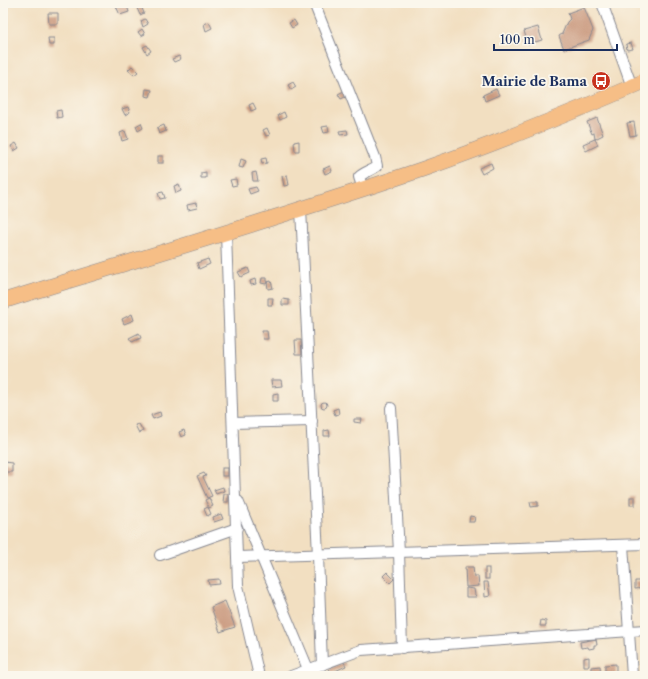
<svg xmlns="http://www.w3.org/2000/svg" width="648" height="679" font-family="'Libre Caslon Text',serif">
	<style>
		.building { fill: #ca9a7f }
		.lines { fill: none; stroke-linecap: round; stroke-linejoin: round }
		.minor-casing { stroke: #868790; stroke-width: 12 }
		.primary-casing { stroke: #868790; stroke-width: 16 }
		.minor { stroke: #fff; stroke-width: 10 }
		.primary { stroke: #f6be86; stroke-width: 15 }
		.labels { text-anchor: middle; dominant-baseline: central; stroke-width: 3.5; stroke-linejoin: round; paint-order: stroke }
		.poi-label { font-size: 13px; font-weight: bold; fill: #1b2f5e; stroke: #fbf7ec; text-anchor: end }
	</style>
	<rect width="100%" height="100%" fill="#fbf7ec"/>
	<filter id="ink" filterUnits="userSpaceOnUse"><feTurbulence type="fractalNoise" baseFrequency=".025" numOctaves="2"/><feDisplacementMap in="SourceGraphic" scale="8" xChannelSelector="R" yChannelSelector="G"/><feConvolveMatrix kernelMatrix="1 2 1 2 8 2 1 2 1" color-interpolation-filters="sRGB"/></filter>
	<filter id="wash" filterUnits="userSpaceOnUse"><feTurbulence type="fractalNoise" baseFrequency=".012" numOctaves="4" result="noise"/><feDisplacementMap in="SourceGraphic" scale="16" xChannelSelector="R" yChannelSelector="G"/><feGaussianBlur stdDeviation="0.9" result="paint"/><feColorMatrix in="noise" values="0 0 0 0 0 0 0 0 0 0 0 0 0 0 0 0 0 1.4 0 .05"/><feComposite in="paint" operator="in"/></filter>
	<g filter="url(#wash)">
		<rect width="100%" height="100%" fill="#f2dfc1"/>
		<g id="blocks">
			<g class="building">
				<path d="M124,3H126L129,12L120,15L116,6Z"/>
				<path d="M140,4L144,13L140,15L136,6Z"/>
				<path d="M584,7L593,30L589,40L564,49L559,36L562,34L567,22L570,19L568,13Z"/>
				<path d="M48,13H58V24H49Z"/>
				<path d="M145,19L148,24L143,27L141,21Z"/>
				<path d="M294,20L297,25L292,28L289,23Z"/>
				<path d="M209,22L212,28L206,31L204,24Z"/>
				<path d="M538,27L542,40L528,44L524,31Z"/>
				<path d="M142,29L145,34L141,36L138,32Z"/>
				<path d="M48,38H54V45H49Z"/>
				<path d="M631,43L633,49L627,50L626,44Z"/>
				<path d="M147,45L151,51L147,54L143,47Z"/>
				<path d="M179,56L181,59L174,62L172,59Z"/>
				<path d="M132,66L138,72L134,75L128,70Z"/>
				<path d="M293,82L296,87L291,90L288,85Z"/>
				<path d="M146,89L152,90L150,97L145,96Z"/>
				<path d="M496,89L499,95L485,101L483,95Z"/>
				<path d="M344,91L347,96L341,99L338,94Z"/>
				<path d="M253,103L256,109L251,111L249,105Z"/>
				<path d="M128,107L130,112L125,115L122,109Z"/>
				<path d="M61,110L62,117L57,118L56,111Z"/>
				<path d="M284,112L286,117L280,120L278,115Z"/>
				<path d="M597,118L603,135L595,139L594,133L592,134L587,122Z"/>
				<path d="M634,122L636,135L630,136L627,123Z"/>
				<path d="M141,123L143,128L138,131L136,126Z"/>
				<path d="M164,125L166,131L159,134L157,128Z"/>
				<path d="M328,126L329,132L324,133L322,127Z"/>
				<path d="M267,128L270,135L266,136L263,130Z"/>
				<path d="M347,130L348,134L340,135L339,131Z"/>
				<path d="M125,131L128,139L122,141L120,133Z"/>
				<path d="M595,139L598,145L586,151L583,144Z"/>
				<path d="M299,141V151H295L294,142Z"/>
				<path d="M16,143L19,148L14,151L11,146Z"/>
				<rect x="158" y="156" width="5" height="7"/>
				<path d="M266,158L267,163L262,164L261,159Z"/>
				<path d="M241,159L246,161L243,168L239,167Z"/>
				<path d="M491,163L493,168L482,174L479,168Z"/>
				<path d="M330,166L332,171L325,174L323,169Z"/>
				<path d="M206,172V178H201V173Z"/>
				<path d="M256,172L258,181H253L252,173Z"/>
				<path d="M287,175L289,185L284,186L282,176Z"/>
				<path d="M236,179L237,185L232,186L230,180Z"/>
				<path d="M179,184L181,191L176,193L174,186Z"/>
				<path d="M256,187L258,191L250,194L248,189Z"/>
				<path d="M163,192L165,198L160,199L158,193Z"/>
				<path d="M196,203L197,208L188,210L187,205Z"/>
				<path d="M208,259L210,264L199,269L197,263Z"/>
				<path d="M248,268L250,273L241,277L238,272Z"/>
				<path d="M262,278H267V282L271,281L273,288L268,289L267,282L266,284L261,283Z"/>
				<path d="M255,279L256,284L251,285L250,281Z"/>
				<path d="M268,298H273L272,305H268Z"/>
				<path d="M282,299L289,300V305H282Z"/>
				<path d="M132,314L134,320L124,324L122,319Z"/>
				<path d="M262,331H267L268,339H263Z"/>
				<path d="M139,333L141,338L132,342L129,338Z"/>
				<path d="M295,340H301L302,354H296Z"/>
				<path d="M271,380H281L282,386L272,387Z"/>
				<path d="M278,393V401H273V394Z"/>
				<circle cx="324" cy="405" r="3"/>
				<path d="M338,408L339,414L335,415L333,410Z"/>
				<path d="M160,412L161,416L153,419L151,415Z"/>
				<path d="M354,419H362L361,423L354,422Z"/>
				<path d="M139,424L143,431L139,433L135,425Z"/>
				<path d="M184,430L186,435L181,437L179,432Z"/>
				<path d="M329,430L330,436H324V431Z"/>
				<path d="M4,462L12,463V472H4Z"/>
				<rect x="222" y="468" width="6" height="8"/>
				<path d="M204,473L206,476L203,477L212,496L207,498L197,476Z"/>
				<path d="M223,487L224,491L216,494L214,490Z"/>
				<path d="M224,494H228V502H223Z"/>
				<rect x="630" y="497" width="5" height="8"/>
				<path d="M209,498L213,506L209,508L205,500Z"/>
				<path d="M530,502H538V506L531,507Z"/>
				<path d="M208,507L211,514L207,516L204,509Z"/>
				<path d="M221,514L223,519L214,522L213,517Z"/>
				<path d="M470,516L475,517L474,522H469Z"/>
				<path d="M465,567H473L474,576H478L479,586L466,587Z"/>
				<rect x="485" y="568" width="4" height="11"/>
				<path d="M387,572L394,579L390,583L383,576Z"/>
				<path d="M219,579L220,584L209,585L208,580Z"/>
				<path d="M635,581H644V588L635,589Z"/>
				<path d="M484,582H488L490,596L485,597Z"/>
				<path d="M466,588L474,589L475,595L477,597H466Z"/>
				<path d="M225,601L235,627L220,632L211,607Z"/>
				<path d="M541,620L546,621V626H540Z"/>
				<path d="M596,639L597,645H594V648L589,649L588,647L581,648L580,642Z"/>
				<path d="M589,657V666H584V658Z"/>
				<path d="M344,662L346,666L331,673L329,668Z"/>
				<path d="M616,664V674H605V665Z"/>
				<path d="M600,666L601,676H591V667Z"/>
			</g>
		</g>
	</g>
	<g filter="url(#ink)">
		<use href="#blocks" fill-opacity="0" stroke="#868790" stroke-width="1"/>
		<g class="lines">
			<defs>
				<g id="minor">
					<path d="M314,3L375,157L377,166C371,171 364,172 359,177L363,189"/>
					<path d="M602,3L632,87"/>
					<path d="M301,209L318,555L322,665"/>
					<path d="M226,233L238,586L259,676"/>
					<path d="M391,408L399,552L402,648"/>
					<path d="M233,423L312,421"/>
					<path d="M238,501L311,676"/>
					<path d="M623,545L632,676"/>
					<path d="M160,555L237,528"/>
					<path d="M238,557L645,544"/>
					<path d="M291,676L361,650L645,630"/>
				</g>
				<path id="primary" d="M3,301C144,257 286,216 426,168C500,142 573,112 645,81"/>
			</defs>
			<use href="#minor" class="minor-casing"/>
			<use href="#primary" class="primary-casing"/>
			<use href="#minor" class="minor"/>
			<use href="#primary" class="primary"/>
		</g>
	</g>
	<defs>
		<symbol id="bus-disc" viewBox="-11 -11 22 22"><circle r="9.5" fill="#c8321e" stroke="#fbf7ec"/><path d="M-5-6H5V4H4V6H2V4H-2V6H-4V4H-5ZM-3.5-4V0h7V-4ZM-3.5 1.2v1.5H-2V1.2ZM2 1.2v1.5H3.5V1.2Z" fill="#fff"/></symbol>
	</defs>
	<g fill-rule="evenodd">
		<use href="#bus-disc" x="590" y="70" width="22" height="22"/>
	</g>
	<g class="labels">
		<g class="poi-label">
			<text x="587" y="81">Mairie de Bama</text>
		</g>
	</g>
	<rect width="648" height="679" fill="none" stroke="#fbf7ec" stroke-width="16"/>
	<path d="M494 44v6h123v-6" fill="none" stroke="#1b2f5e" stroke-width="2"/>
	<text x="500" y="44" font-size="12" fill="#1b2f5e" stroke="#fbf7ec" stroke-width="3" paint-order="stroke">100 m</text>
</svg>
